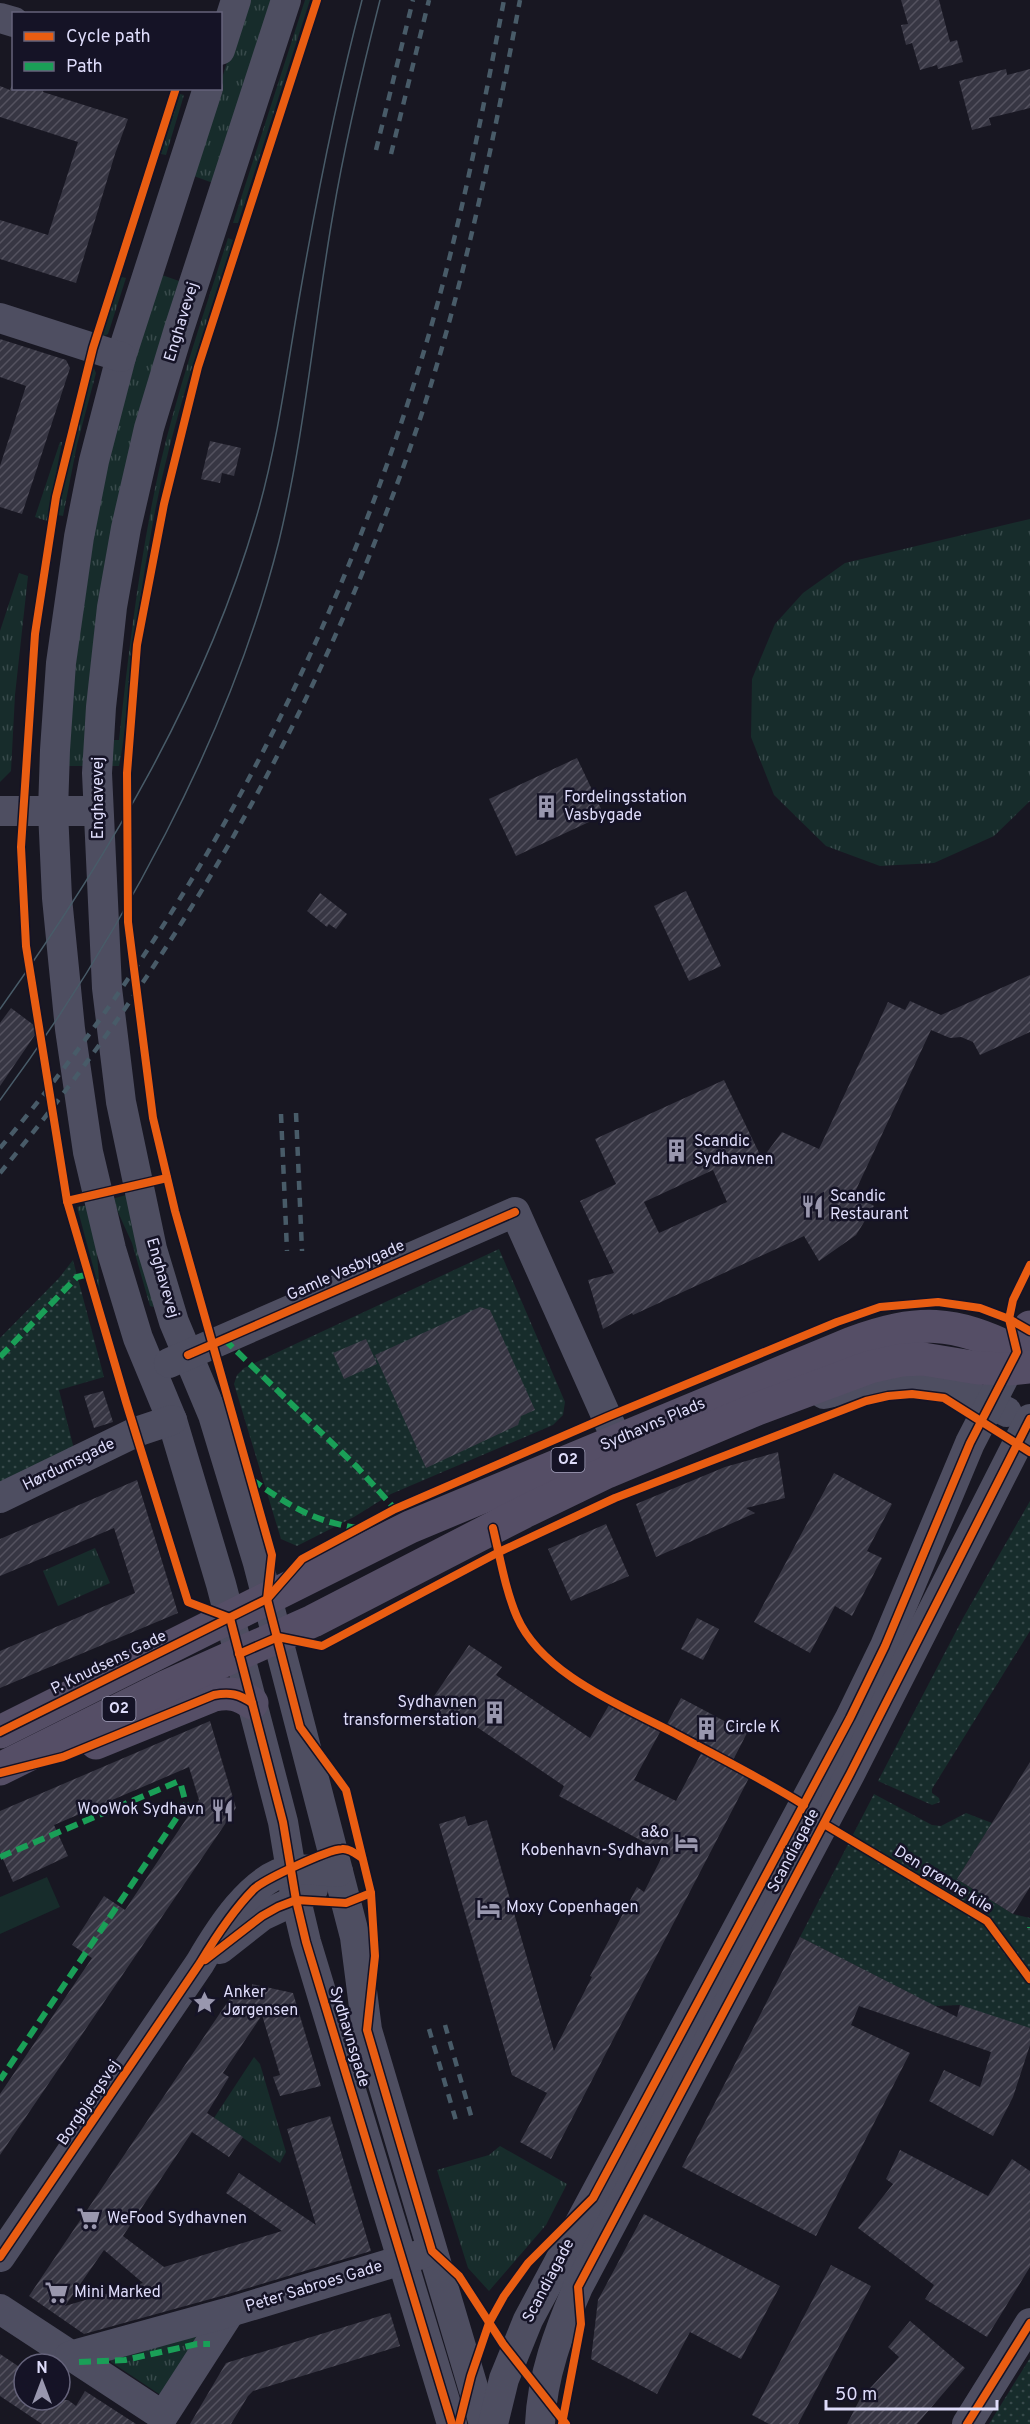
<svg xmlns="http://www.w3.org/2000/svg" width="1030" height="2424" font-family="Overpass,sans-serif">
	<style>
		.grass { fill: url(#grass-tufts) }
		.park { fill: url(#park-dots) }
		.garden { fill: #172c2b }
		.building { fill: url(#building-hatch); fill-rule: evenodd }
		.lines { fill: none; stroke-linecap: round; stroke-linejoin: round }
		.minor { stroke: #4e4e61; stroke-width: 30 }
		.major { stroke: #554e66; stroke-width: 33 }
		.tram { stroke: #485b68; stroke-width: 1.5 }
		.rail { stroke: #485b68; stroke-width: 4.5; stroke-dasharray: 9 8; stroke-linecap: butt }
		.quiet { stroke: #1a9f57; stroke-width: 6; stroke-dasharray: 12 6; stroke-linecap: butt }
		.cycleway-casing { stroke: #151326; stroke-width: 11 }
		.cycleway { stroke: #e95d12; stroke-width: 8 }
		.labels { text-anchor: middle; dominant-baseline: central; stroke-width: 5; stroke-linejoin: round; paint-order: stroke }
		.shield { fill: #151326; stroke: #a2a0ba; stroke-width: 1.5 }
		.shield-label { font-size: 15px; font-weight: bold; fill: #dedcfa }
		.street-label { font-size: 16px; fill: #dedcfa; stroke: #151326 }
		.poi-label { font-size: 16px; fill: #dedcfa; stroke: #151326; text-anchor: start }
	</style>
	<defs>
		<pattern id="grass-tufts" width="24" height="20" patternUnits="userSpaceOnUse" patternTransform="scale(1.5)"><rect width="24" height="20" fill="#172c2b"/><path d="M3 7l-1-3M5 7V3M7 7l1-3M15 17l-1-3M17 17v-4M19 17l1-3" fill="none" stroke="#384a4b"/></pattern>
		<pattern id="park-dots" width="8" height="8" patternUnits="userSpaceOnUse" patternTransform="scale(1.5)"><rect width="8" height="8" fill="#172c2b"/><path d="M2 2h.1M6 6h.1" fill="none" stroke="#384a4b" stroke-width="1.8" stroke-linecap="round"/></pattern>
		<pattern id="building-hatch" width="6" height="6" patternUnits="userSpaceOnUse" patternTransform="scale(1.5)"><rect width="6" height="6" fill="#373643"/><path d="M-1 1l2-2M0 6l6-6M5 7l2-2" fill="none" stroke="#54525f"/></pattern>
	</defs>
	<rect width="100%" height="100%" fill="#181722"/>
	<g class="grass">
		<path d="M247,0H272L213,183L191,175Z"/>
		<path d="M305,0H310L238,223H233Z"/>
		<path d="M180,94L184,95L166,155L161,154Z"/>
		<path d="M228,238L233,240C202,336 168,433 151,533C142,582 135,632 130,681C126,710 125,738 119,766H111L114,740H119C129,648 140,555 160,465C178,388 204,313 228,238Z"/>
		<path d="M159,274L182,282L86,766H65L67,719L94,511Z"/>
		<path d="M122,277L126,278L108,334L102,337L120,279Z"/>
		<path d="M92,364L96,373L77,445L63,516L58,515L72,442Z"/>
		<path d="M60,442H62L47,521L35,517Z"/>
		<path d="M1030,519V801L994,836L934,863L880,866L826,846L774,795L751,737L752,679L775,624L803,593L845,563Z"/>
		<path d="M19,573L28,576L15,695L11,771L0,782V631Z"/>
		<path d="M126,1195L154,1307L150,1306L132,1243L112,1199Z"/>
		<path d="M87,1205L97,1254L100,1292L77,1207Z"/>
		<path d="M95,1548L110,1583L58,1606L43,1571Z"/>
		<path d="M254,2057L260,2064L286,2152L280,2163L214,2118Z"/>
		<path d="M500,2146L567,2184L546,2225L489,2291L468,2268L437,2170L489,2155Z"/>
		<path d="M205,2328L168,2400L111,2362V2360Z"/>
	</g>
	<g class="park">
		<path d="M499,1249L565,1402L563,1415L553,1425L391,1494L354,1517L297,1546L281,1539L234,1384L237,1375L244,1368Z"/>
		<path d="M73,1260L104,1377L59,1390L74,1449L0,1484V1338L59,1278Z"/>
		<path d="M1030,1501V1631L932,1789V1793L939,1798L940,1802L932,1805L878,1781L963,1618Z"/>
		<path d="M874,1794L932,1825L941,1826L966,1813L992,1823L957,1879L1013,1914L1030,1918V2031L960,2005L935,2006L800,1937Z"/>
		<path d="M1030,2358V2424H989Z"/>
	</g>
	<path class="garden" d="M47,1877L60,1907L0,1934V1897Z"/>
	<g class="building">
		<path d="M901,0H939L950,42L957,40L963,62L938,69L937,65L920,70L912,43L906,45L901,25L908,24Z"/>
		<path d="M1006,69L1007,75L1030,69V108L989,118L991,125L972,130L959,81Z"/>
		<path d="M13,82L14,88H44L43,92L128,119L115,154L76,283L0,259V220L48,235L78,142L0,117V86L10,90Z"/>
		<path d="M0,339L66,360L70,368L22,514L0,507V466L26,386L0,377Z"/>
		<path d="M210,441L241,448L234,476L222,473L220,483L201,479Z"/>
		<path d="M577,758L604,815L516,856L489,799Z"/>
		<path d="M686,891L721,966L689,981L654,906Z"/>
		<path d="M320,893L347,914L336,929L329,924L327,927L307,911Z"/>
		<path d="M1030,975V1032L980,1055L973,1042L961,1037L950,1038L931,1030L854,1194L874,1206L856,1235L819,1261L804,1236L633,1315L632,1313L603,1329L588,1280L614,1273L580,1201L616,1184L595,1139L724,1080L762,1159L782,1132L819,1149L888,1002L905,1010L910,1001L941,1015ZM713,1170L727,1202L659,1233L644,1202Z"/>
		<path d="M11,1008L39,1029L0,1086V1023Z"/>
		<path d="M480,1307L490,1310L535,1410L521,1416L518,1425L426,1468L375,1355Z"/>
		<path d="M366,1339L377,1364L344,1379L333,1353Z"/>
		<path d="M103,1391L113,1422L94,1428L84,1396Z"/>
		<path d="M778,1452L785,1498L746,1508L755,1513L656,1557L636,1504L725,1467Z"/>
		<path d="M834,1473L892,1504L867,1551L882,1558L852,1616L835,1606L810,1653L754,1622Z"/>
		<path d="M137,1480L178,1613L0,1688V1651L135,1593L114,1528L0,1576V1539Z"/>
		<path d="M606,1524L629,1576L571,1601L548,1549Z"/>
		<path d="M697,1618L719,1629L703,1660L681,1649Z"/>
		<path d="M469,1645L502,1667L496,1675L590,1738L609,1705L660,1732L634,1780L676,1801L706,1744L667,1724L681,1698L747,1733L730,1766L750,1776L551,2159L520,2142L547,2093L512,2075L439,1824L465,1816L468,1826L487,1820L554,2051L592,1977L590,1976L637,1887L644,1892L664,1853L559,1796L564,1786L465,1719L460,1727L428,1705Z"/>
		<path d="M210,1721L236,1808L0,2155V2094L92,1958L72,1945L104,1896L125,1910L199,1800L189,1767L54,1825L68,1856L13,1882L0,1852V1811Z"/>
		<path d="M1030,1762V1887L1013,1914L957,1879Z"/>
		<path d="M800,1937L957,2017L960,2005L1030,2028V2045L1013,2097L993,2136L929,2101L944,2070L980,2087L991,2052L859,2006L851,2025L910,2053L816,2236L682,2167Z"/>
		<path d="M252,1984L293,1993L321,2086L280,2096L273,2077L280,2075L262,2015L223,2073L229,2077L207,2113L243,2137L229,2157L192,2132L123,2236L164,2267L282,2231L226,2193L239,2173L316,2225L287,2129L330,2116L371,2251L225,2295L84,2334L29,2296L239,1985L252,1988ZM104,2250L143,2283L65,2306Z"/>
		<path d="M900,2150L988,2196L1012,2159L1030,2171V2267L987,2337L925,2299L934,2285L858,2228L893,2184L886,2179Z"/>
		<path d="M644,2214L780,2286L741,2359L690,2332L657,2394L591,2359L598,2300Z"/>
		<path d="M831,2265L871,2286L798,2424H769L752,2415Z"/>
		<path d="M390,2313L400,2346L253,2391L248,2396L231,2424H190L226,2363Z"/>
		<path d="M910,2321L965,2368L917,2424H847L860,2399L899,2357L888,2347Z"/>
		<path d="M0,2354L24,2370V2400H68L76,2406L85,2391L136,2424H42L0,2396Z"/>
	</g>
	<g class="lines">
		<g class="minor">
			<path d="M286,0L179,329L149,428L126,528L112,607L101,707L97,773L107,988L121,1102L152,1249L174,1322L213,1415L258,1563L355,1937L367,2030L484,2424"/>
			<path d="M0,18L14,22"/>
			<path d="M220,50L236,0"/>
			<path d="M208,88L121,357L94,461L79,537L61,663L55,750L53,811L57,898L70,1029L88,1152L111,1249L138,1338L172,1420L221,1584L283,1822L296,1900L306,1942L452,2424"/>
			<path d="M0,318L121,357"/>
			<path d="M0,811H97"/>
			<path d="M169,1363L515,1212L617,1440"/>
			<path d="M824,1394C892,1378 944,1378 1007,1412"/>
			<path d="M0,1498L136,1432L172,1420"/>
			<path d="M220,1949L262,1916L296,1900L313,1889"/>
			<path d="M0,2257L200,1963C218,1932 253,1875 292,1870C306,1868 323,1871 338,1872"/>
			<path d="M0,2309L163,2416L230,2312"/>
			<path d="M70,2356L230,2312L422,2254"/>
			<path d="M493,2424L504,2379L528,2320L850,1718L885,1646L970,1443L1017,1352L1020,1355"/>
			<path d="M540,2424C542,2376 559,2331 578,2287L850,1774L1030,1419"/>
			<path d="M967,2424L1030,2323"/>
		</g>
		<g class="major">
			<path d="M0,1732L410,1527L852,1343C919,1319 953,1320 1017,1352L1030,1327"/>
			<path d="M96,1743L214,1695C230,1692 239,1694 252,1703"/>
			<path d="M0,1769L167,1686L313,1621L524,1512L607,1472L757,1409L870,1367L902,1360L923,1359L978,1368L1009,1369L1030,1367"/>
		</g>
		<g class="tram">
			<path d="M0,1009C109,856 208,690 259,508C279,436 288,361 301,288C318,191 337,95 362,0"/>
			<path d="M0,1100C118,941 231,734 279,541C305,433 314,323 333,214C345,142 362,71 380,0"/>
		</g>
		<g class="rail">
			<path d="M376,150L413,0"/>
			<path d="M391,154L429,0"/>
			<path d="M296,1113L302,1251"/>
			<path d="M281,1114L287,1251"/>
			<path d="M0,1148C193,919 334,647 421,361C457,243 481,121 504,0"/>
			<path d="M0,1173C186,949 324,701 418,425C464,287 493,143 520,0"/>
			<path d="M445,2025L472,2119"/>
			<path d="M429,2029L457,2124"/>
		</g>
		<g class="quiet">
			<path d="M224,1339L357,1467L395,1509"/>
			<path d="M0,1357L77,1277L89,1274"/>
			<path d="M251,1479C289,1505 311,1521 358,1528"/>
			<path d="M0,1857L158,1790L177,1782L181,1785L186,1804L0,2080"/>
			<path d="M1030,1928V1927"/>
			<path d="M79,2362L125,2360L197,2344H210"/>
		</g>
		<defs>
			<g id="cycleway">
				<path d="M317,0L198,367L164,504L137,645L127,773L128,922L153,1118L175,1211L272,1555L267,1599L300,1727L346,1790L371,1893L375,1956L367,2030L432,2251L459,2276L503,2344L566,2424"/>
				<path d="M176,88L93,348L56,497L35,634L21,847L26,946L67,1201L126,1402L188,1602L230,1618"/>
				<path d="M67,1201L167,1178"/>
				<path d="M188,1355L515,1212"/>
				<path d="M493,1528C500,1557 505,1589 517,1617C542,1674 620,1705 672,1732C716,1756 761,1778 804,1805"/>
				<path d="M230,1618L283,1822L296,1900L306,1942L452,2424"/>
				<path d="M239,1654L278,1637L322,1646L499,1552L615,1498L866,1401L888,1396L912,1394L944,1398L1030,1452"/>
				<path d="M0,1732L267,1599L302,1559L395,1509L607,1417L837,1322L880,1307L938,1302L980,1308L1009,1319L1030,1331"/>
				<path d="M0,1773L63,1757L214,1695C230,1692 239,1694 252,1703"/>
				<path d="M824,1824L987,1921L1030,1979"/>
				<path d="M205,1960L262,1916L278,1907L296,1900L346,1903L371,1893"/>
				<path d="M0,2257L200,1963C215,1938 233,1910 254,1889C265,1879 327,1850 342,1849C349,1848 356,1854 362,1858"/>
				<path d="M459,2424L471,2376L489,2323L504,2296L528,2263L593,2198L850,1718L885,1646L970,1443L1017,1352L1009,1319L1013,1300L1030,1265"/>
				<path d="M562,2424L581,2324L578,2287L850,1774L1030,1419"/>
				<path d="M967,2424L1030,2323"/>
			</g>
		</defs>
		<use href="#cycleway" class="cycleway-casing"/>
		<use href="#cycleway" class="cycleway"/>
	</g>
	<defs>
		<symbol id="building-bare" viewBox="-9 -9 18 18"><path d="M-4-6H4V6H1V3H-1V6H-4ZM-2.5-4.3h1.7v1.8h-1.7ZM.8-4.3h1.7v1.8H.8ZM-2.5-1h1.7V.8h-1.7ZM.8-1h1.7V.8H.8Z" fill="#9997ae" stroke="#151326" stroke-width="2.5" paint-order="stroke"/></symbol>
		<symbol id="restaurant-bare" viewBox="-9 -9 18 18"><path d="M-5-6h1v4h1v-4h1v4h1v-4h1v5L-1.5 .5V6h-2V.5L-5-1ZM5-6V6H3V1.5H1.5Q1.5-4 5-6Z" fill="#9997ae" stroke="#151326" stroke-width="2.5" paint-order="stroke"/></symbol>
		<symbol id="hotel-bare" viewBox="-9 -9 18 18"><path d="M-6-4.5h1.5V1H6V5H4.5V3h-9V5H-6ZM-4 0a1.8 1.8 0 1 1 3.6 0ZM.5 0V-2.5h3Q6-2.5 6 0Z" fill="#9997ae" stroke="#151326" stroke-width="2.5" paint-order="stroke"/></symbol>
		<symbol id="sight-bare" viewBox="-9 -9 18 18"><path d="M0-6L1.8-2.2L6-1.7L2.9 1.2L3.7 5.4L0 3.3L-3.7 5.4L-2.9 1.2L-6-1.7L-1.8-2.2Z" fill="#9997ae" stroke="#151326" stroke-width="2.5" paint-order="stroke"/></symbol>
		<symbol id="supermarket-bare" viewBox="-9 -9 18 18"><path d="M-6-5.5h2.5l.6 2H6L4.5 2H-2.5L-4.4-4H-6ZM-1.5 3.2a1.3 1.3 0 1 0 .1 0ZM3 3.2a1.3 1.3 0 1 0 .1 0Z" fill="#9997ae" stroke="#151326" stroke-width="2.5" paint-order="stroke"/></symbol>
	</defs>
	<g fill-rule="evenodd">
		<use href="#building-bare" x="530" y="790" width="33" height="33"/>
		<use href="#building-bare" x="660" y="1134" width="33" height="33"/>
		<use href="#restaurant-bare" x="796" y="1190" width="33" height="33"/>
		<use href="#building-bare" x="478" y="1696" width="33" height="33"/>
		<use href="#building-bare" x="690" y="1712" width="33" height="33"/>
		<use href="#restaurant-bare" x="206" y="1794" width="33" height="33"/>
		<use href="#hotel-bare" x="670" y="1826" width="33" height="33"/>
		<use href="#hotel-bare" x="472" y="1892" width="33" height="33"/>
		<use href="#sight-bare" x="188" y="1986" width="33" height="33"/>
		<use href="#supermarket-bare" x="72" y="2202" width="33" height="33"/>
		<use href="#supermarket-bare" x="40" y="2276" width="33" height="33"/>
	</g>
	<g class="labels">
		<g class="shield">
			<rect x="551.5" y="1448" width="33" height="24" rx="4.5"/>
			<rect x="102.5" y="1697" width="33" height="24" rx="4.5"/>
		</g>
		<g class="shield-label">
			<text x="568" y="1460">O2</text>
			<text x="119" y="1709">O2</text>
		</g>
		<g class="street-label">
			<text transform="translate(182 322) rotate(-73)">Enghavevej</text>
			<text transform="translate(99 798) rotate(-90)">Enghavevej</text>
			<text transform="translate(346 1271) rotate(-24)">Gamle Vasbygade</text>
			<text transform="translate(162 1278) rotate(74)">Enghavevej</text>
			<text transform="translate(653 1425) rotate(-23)">Sydhavns Plads</text>
			<text transform="translate(69 1465) rotate(-26)">Hørdumsgade</text>
			<text transform="translate(109 1663) rotate(-26)">P. Knudsens Gade</text>
			<text transform="translate(794 1851) rotate(-62)">Scandiagade</text>
			<text transform="translate(943 1880) rotate(32)">Den grønne kile</text>
			<text transform="translate(349 2037) rotate(73)">Sydhavnsgade</text>
			<text transform="translate(89 2103) rotate(-56)">Borgbjergsvej</text>
			<text transform="translate(549 2281) rotate(-62)">Scandiagade</text>
			<text transform="translate(314 2287) rotate(-17)">Peter Sabroes Gade</text>
		</g>
		<g class="poi-label">
			<text x="564" y="798">Fordelingsstation<tspan x="564" dy="18">Vasbygade</tspan></text>
			<text x="694" y="1142">Scandic<tspan x="694" dy="18">Sydhavnen</tspan></text>
			<text x="830" y="1197">Scandic<tspan x="830" dy="18">Restaurant</tspan></text>
			<text x="477" y="1703" text-anchor="end">Sydhavnen<tspan x="477" dy="18">transformerstation</tspan></text>
			<text x="725" y="1728">Circle K</text>
			<text x="204" y="1810" text-anchor="end">WooWok Sydhavn</text>
			<text x="669" y="1833" text-anchor="end">a&amp;o<tspan x="669" dy="18">Kobenhavn-Sydhavn</tspan></text>
			<text x="506" y="1908">Moxy Copenhagen</text>
			<text x="223" y="1993">Anker<tspan x="223" dy="18">Jørgensen</tspan></text>
			<text x="107" y="2219">WeFood Sydhavnen</text>
			<text x="74" y="2293">Mini Marked</text>
		</g>
	</g>
	<rect x="12" y="12" width="210" height="78" fill="#151326" stroke="#65637b" stroke-width="1.5"/>
	<rect x="24" y="32" width="30" height="9" fill="#e95d12" stroke="#65637b" stroke-width="1.5"/>
	<text x="66" y="42" font-size="18" fill="#dedcfa">Cycle path</text>
	<rect x="24" y="62" width="30" height="9" fill="#1a9f57" stroke="#65637b" stroke-width="1.5"/>
	<text x="66" y="72" font-size="18" fill="#dedcfa">Path</text>
	<g transform="translate(42 2382)"><circle r="28" fill="#151326" stroke="#65637b" stroke-width="1.5"/>
	<path d="M0-4.5L10 22L0 15L-10 22Z" fill="#9997ae"/>
	<text y="-9" font-size="16" font-weight="bold" text-anchor="middle" fill="#dedcfa">N</text>
	</g>
	<path d="M826 2400v9h171v-9" fill="none" stroke="#dedcfa" stroke-width="3"/>
	<text x="835" y="2400" font-size="18" fill="#dedcfa" stroke="#151326" stroke-width="4.5" paint-order="stroke">50 m</text>
</svg>
